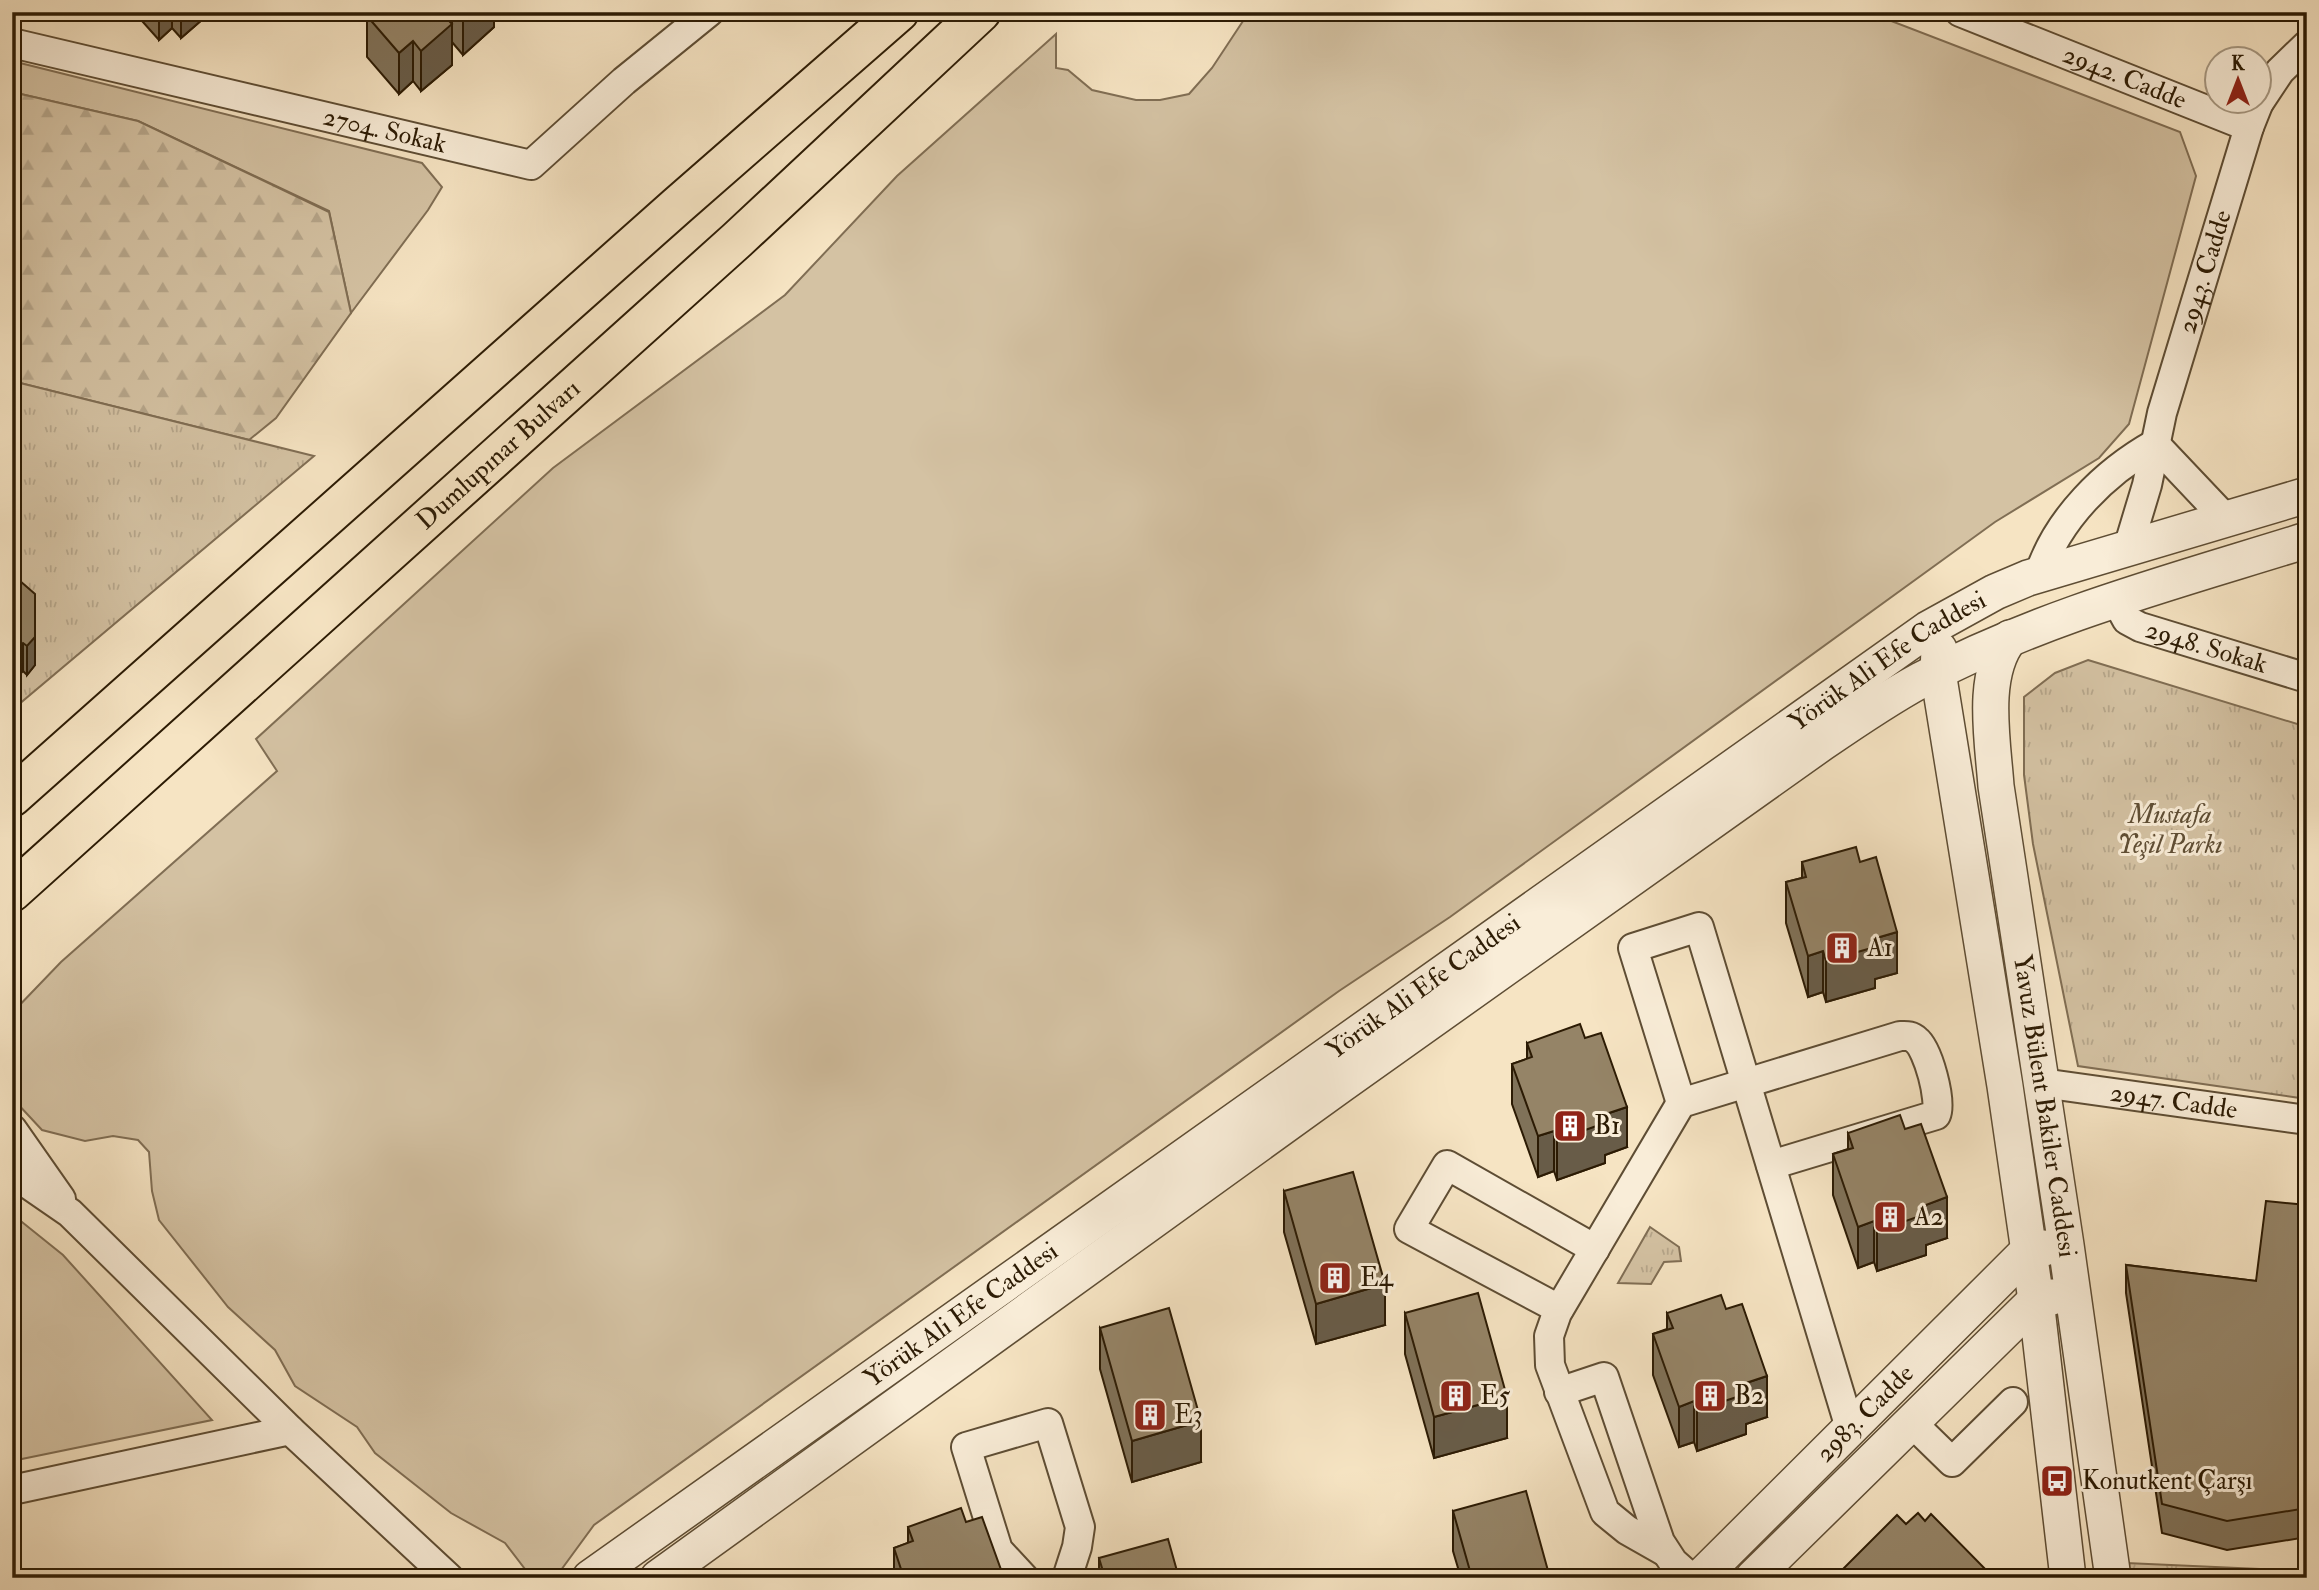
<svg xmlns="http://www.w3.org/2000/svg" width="2319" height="1590" font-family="'IM FELL Double Pica',serif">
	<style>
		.grass { fill: #d4c2a3; stroke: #806e54; stroke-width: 2 }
		.forest { fill: url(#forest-firs); stroke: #806e54; stroke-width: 2 }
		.park { fill: url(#park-tufts); stroke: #806e54; stroke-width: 2 }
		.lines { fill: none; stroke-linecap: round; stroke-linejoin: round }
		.minor-casing { stroke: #5e4d34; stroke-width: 32 }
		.tertiary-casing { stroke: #5e4d34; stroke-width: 38 }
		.trunk-casing { stroke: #2c1b04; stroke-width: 42 }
		.minor { stroke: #f9edd8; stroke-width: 28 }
		.tertiary { stroke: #f9edd8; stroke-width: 35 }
		.trunk { stroke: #f6e4c3; stroke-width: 38 }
		.wall { fill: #807259; stroke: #2c1b04; stroke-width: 2 }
		.shaded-wall { fill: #685c48; stroke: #2c1b04; stroke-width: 2 }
		.building { fill: #958467; stroke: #2c1b04; stroke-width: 2 }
		.labels { text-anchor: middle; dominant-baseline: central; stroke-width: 6; stroke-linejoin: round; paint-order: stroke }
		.street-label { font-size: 26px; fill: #2c1b04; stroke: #f9edd8 }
		.park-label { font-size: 26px; font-style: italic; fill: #5e4d34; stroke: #f9edd8 }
		.poi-label { font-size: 26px; fill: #2c1b04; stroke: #f9edd8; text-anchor: start }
	</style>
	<defs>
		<pattern id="forest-firs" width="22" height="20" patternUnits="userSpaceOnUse" patternTransform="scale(1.75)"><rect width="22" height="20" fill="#d4c2a3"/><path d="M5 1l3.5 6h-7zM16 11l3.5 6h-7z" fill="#b6a68b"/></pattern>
		<pattern id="park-tufts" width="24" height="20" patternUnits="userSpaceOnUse" patternTransform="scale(1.75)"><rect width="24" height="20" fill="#d4c2a3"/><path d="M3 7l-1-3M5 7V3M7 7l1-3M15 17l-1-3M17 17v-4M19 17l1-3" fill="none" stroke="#b6a68b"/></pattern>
	</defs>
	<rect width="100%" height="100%" fill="#f6e4c3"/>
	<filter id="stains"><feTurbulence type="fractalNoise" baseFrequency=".00286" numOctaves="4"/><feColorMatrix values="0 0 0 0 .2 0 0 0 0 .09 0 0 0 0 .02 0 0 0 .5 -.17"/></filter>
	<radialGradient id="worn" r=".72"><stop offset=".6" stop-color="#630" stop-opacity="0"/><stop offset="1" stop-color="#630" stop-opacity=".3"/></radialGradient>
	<g class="grass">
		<path d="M1249,12H1868L2180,132L2196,176L2129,424L2099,458L1995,522L1450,917L1339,991L594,1525L561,1570L525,1569L505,1543L451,1513L375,1453L357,1427L295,1386L275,1350L228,1307L159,1220L152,1191L149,1152L138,1140L113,1136L85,1141L42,1130L15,1101L12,1084V1013L61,962L277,771L256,739L553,468L785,295L897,176L1056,34V68L1068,70L1092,90L1136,100H1160L1189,94L1212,68Z"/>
		<path d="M12,61L422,163L442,187L428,210L351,313L329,211L138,121L12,92Z"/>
		<path d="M12,1214L63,1255L212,1420L12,1461Z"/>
	</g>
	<path class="forest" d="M12,92L138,121L329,212L351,313L276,418L249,440L12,381Z"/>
	<g class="park">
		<path d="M12,381L314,456L12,710Z"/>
		<path d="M2088,660L2307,727V1099L2078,1066L2033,844L2024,775V697L2055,673Z"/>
		<path d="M1650,1227L1679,1247L1681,1261L1664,1262L1651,1284L1618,1283Z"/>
		<path d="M2126,1563L2307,1571V1578H2129Z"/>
	</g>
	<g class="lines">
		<defs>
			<g id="minor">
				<path id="s1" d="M1960,12L2249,127"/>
				<path id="s2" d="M12,43L531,165L624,81L709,12"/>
				<path d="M2260,101L2280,71L2307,45"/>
				<path id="s3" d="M2128,548L2147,485L2162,413L2249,127L2259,102"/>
				<path d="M2039,575C2057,519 2105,472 2155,444L2226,519"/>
				<path id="s4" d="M2116,600L2127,620L2140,627L2307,678"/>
				<path id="s5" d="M2042,1083L2307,1120"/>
				<path d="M1681,1103L1633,948L1699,927L1850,1428"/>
				<path d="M12,1129L61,1199"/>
				<path d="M12,1173L70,1213L290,1430L449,1578"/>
				<path d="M1559,1309L1409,1229L1447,1165L1595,1249"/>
				<path d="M1559,1392L1604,1377L1660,1542L1673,1562L1691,1578"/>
				<path d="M1911,1422L1952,1462L2013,1402"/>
				<path d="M12,1490L290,1430"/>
				<path d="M1664,1551L1627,1530L1605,1512L1550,1365L1549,1336L1557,1313L1681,1103L1900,1036C1906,1036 1911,1035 1916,1040C1928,1049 1942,1101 1936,1115L1771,1165"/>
				<path d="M1024,1578L998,1550L966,1447L1048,1423L1080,1527L1077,1547L1067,1578"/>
			</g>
			<g id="tertiary">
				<path id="s6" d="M2010,638C1980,675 1993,742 1996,786L2066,1245L2113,1578"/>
				<path d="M1939,649L1938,672L2005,1086L2036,1300L2068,1578"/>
				<path id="s7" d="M590,1578L1928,629L1995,592L2028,578L2307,495"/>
				<path d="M658,1578L1342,1084L1822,743C1854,721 1886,699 1921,680C2042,616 2176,581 2307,540"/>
				<path id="s8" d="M1700,1578L2029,1250L2044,1248"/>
				<path d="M1753,1578L2036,1300L2052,1297"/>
			</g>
			<g id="trunk">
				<path d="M12,797L677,206L899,12"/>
				<path id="s9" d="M12,892L737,240L981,12"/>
			</g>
		</defs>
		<use href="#minor" class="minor-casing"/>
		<use href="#tertiary" class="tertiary-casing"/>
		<use href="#trunk" class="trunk-casing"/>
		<use href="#minor" class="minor"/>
		<use href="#tertiary" class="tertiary"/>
		<use href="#trunk" class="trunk"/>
	</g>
	<g class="wall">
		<path d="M134,12H211L181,38L172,28L159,40Z"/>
		<path d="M371,12H494V27L463,55L452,42V65L421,91L413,81L399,94L367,57V16Z"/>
		<path d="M12,574L35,665L27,675L23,671Z"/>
		<path d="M1802,862H1860L1897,973L1875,979V988L1826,1002L1823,992L1808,997L1786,923V882L1802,878Z"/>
		<path d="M1527,1043L1627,1147L1605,1155V1163L1557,1180L1554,1171L1538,1177L1512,1104V1064L1527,1059Z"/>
		<path d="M1848,1133L1947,1238L1926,1245V1255L1877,1271L1874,1262L1858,1268L1833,1195V1154L1848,1149Z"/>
		<path d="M1284,1191L1385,1325L1316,1344L1284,1232Z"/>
		<path d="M2307,1205V1537L2227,1550L2162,1533L2126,1293V1265L2256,1281Z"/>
		<path d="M1405,1313L1507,1438L1434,1458L1405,1354Z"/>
		<path d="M1667,1313L1767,1417L1746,1424V1434L1697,1451L1694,1442L1679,1447L1653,1375V1334L1667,1329Z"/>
		<path d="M1100,1328L1201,1462L1132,1482L1100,1369Z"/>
		<path d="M1453,1511L1550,1578H1461L1453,1551Z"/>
		<path d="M966,1522L1004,1578H894V1548L908,1543V1527Z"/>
		<path d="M1099,1558L1179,1578H1099Z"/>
	</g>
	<g class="shaded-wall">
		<path d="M159,12H172V28L159,40Z"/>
		<path d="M181,12H211L181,38Z"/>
		<path d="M441,12H452V65L421,91V51Z"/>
		<path d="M465,12H494V27L463,55V14Z"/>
		<path d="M413,41V81L399,94V53Z"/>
		<path d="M35,594V665L27,675V646Z"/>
		<path d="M23,643V671L12,682V654Z"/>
		<path d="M1897,932V973L1875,979V988L1826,1002V961L1873,939Z"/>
		<path d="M1823,951V992L1808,997V956Z"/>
		<path d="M1627,1107V1147L1605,1155V1163L1557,1180V1140L1603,1115Z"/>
		<path d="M1554,1131V1171L1538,1177V1136Z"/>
		<path d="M1947,1197V1238L1926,1245V1255L1877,1271V1231L1923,1206Z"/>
		<path d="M1874,1221V1262L1858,1268V1227Z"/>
		<path d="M1385,1284V1325L1316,1344V1304Z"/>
		<path d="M1767,1376V1417L1746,1424V1434L1697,1451V1410L1743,1384Z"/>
		<path d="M1507,1397V1438L1434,1458V1417Z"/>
		<path d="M1694,1401V1442L1679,1447V1407Z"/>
		<path d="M1201,1421V1462L1132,1482V1441Z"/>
	</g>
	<g class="building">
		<path d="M371,12H441L452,24L421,51L413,41L399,53L367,16Z"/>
		<path d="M12,574L35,594V637L27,646L23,643L12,654Z"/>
		<path d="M1856,847L1860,862L1876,857L1897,932L1873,939L1875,947L1826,961L1823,951L1808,956L1786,882L1806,877L1802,862Z"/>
		<path d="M1580,1024L1585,1038L1601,1033L1627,1107L1603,1115L1605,1123L1557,1140L1554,1131L1538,1136L1512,1064L1532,1057L1527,1043Z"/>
		<path d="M1900,1115L1905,1129L1921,1124L1947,1197L1923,1206L1926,1214L1877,1231L1874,1221L1858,1227L1833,1154L1853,1148L1848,1133Z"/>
		<path d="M1353,1172L1385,1284L1316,1304L1284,1191Z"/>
		<path d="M2266,1201L2307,1205V1508L2227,1521L2162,1504L2126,1265L2256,1281Z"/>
		<path d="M1478,1293L1507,1397L1434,1417L1405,1313Z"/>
		<path d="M1721,1295L1726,1309L1742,1304L1767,1376L1743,1384L1746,1394L1697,1410L1694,1401L1679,1407L1653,1334L1673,1328L1667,1313Z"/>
		<path d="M1169,1308L1201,1421L1132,1441L1100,1328Z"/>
		<path d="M1526,1491L1550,1578H1472L1453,1511Z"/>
		<path d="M961,1508L966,1522L982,1517L1004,1578H904L894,1548L913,1541L908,1527Z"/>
		<path d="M1918,1513L1925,1521L1931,1514L1994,1578H1834L1897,1515L1906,1524Z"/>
		<path d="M1168,1539L1179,1578H1105L1099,1558Z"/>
	</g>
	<defs>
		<symbol id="building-square" viewBox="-11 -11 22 22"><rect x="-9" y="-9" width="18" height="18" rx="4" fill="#8f2418" stroke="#f9edd8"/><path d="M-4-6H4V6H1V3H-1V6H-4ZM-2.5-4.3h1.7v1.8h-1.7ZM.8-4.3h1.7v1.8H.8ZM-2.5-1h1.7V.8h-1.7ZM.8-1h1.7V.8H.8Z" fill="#fff"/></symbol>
		<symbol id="bus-square" viewBox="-11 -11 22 22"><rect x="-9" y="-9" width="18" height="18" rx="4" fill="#8f2418" stroke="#f9edd8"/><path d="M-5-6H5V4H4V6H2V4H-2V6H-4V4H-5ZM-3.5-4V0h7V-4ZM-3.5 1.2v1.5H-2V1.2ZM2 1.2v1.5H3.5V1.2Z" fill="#fff"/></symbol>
	</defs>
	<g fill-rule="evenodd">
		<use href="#building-square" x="1823" y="929" width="38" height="38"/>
		<use href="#building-square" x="1551" y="1107" width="38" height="38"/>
		<use href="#building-square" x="1871" y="1198" width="38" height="38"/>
		<use href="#building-square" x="1316" y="1259" width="38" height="38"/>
		<use href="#building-square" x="1437" y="1377" width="38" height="38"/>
		<use href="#building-square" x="1691" y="1377" width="38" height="38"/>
		<use href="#building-square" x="1131" y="1396" width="38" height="38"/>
		<use href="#bus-square" x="2038" y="1462" width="38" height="38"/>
	</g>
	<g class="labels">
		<g class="street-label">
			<text stroke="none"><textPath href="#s1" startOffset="177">2942. Cadde</textPath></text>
			<text stroke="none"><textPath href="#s2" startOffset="383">2704. Sokak</textPath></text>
			<text stroke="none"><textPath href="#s3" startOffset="287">2943. Cadde</textPath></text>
			<text stroke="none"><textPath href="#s9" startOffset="654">Dumlupınar Bulvarı</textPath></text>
			<text stroke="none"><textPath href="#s4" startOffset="107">2948. Sokak</textPath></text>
			<text stroke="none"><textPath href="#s7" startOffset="1589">Yörük Ali Efe Caddesi</textPath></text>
			<text stroke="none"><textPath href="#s7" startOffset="1022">Yörük Ali Efe Caddesi</textPath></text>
			<text stroke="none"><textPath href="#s5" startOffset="133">2947. Cadde</textPath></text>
			<text stroke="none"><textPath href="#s6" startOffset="476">Yavuz Bülent Bakiler Caddesi</textPath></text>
			<text stroke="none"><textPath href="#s7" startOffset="455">Yörük Ali Efe Caddesi</textPath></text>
			<text stroke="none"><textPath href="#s8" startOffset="233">2983. Cadde</textPath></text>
		</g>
		<g class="park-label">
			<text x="2170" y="815">Mustafa<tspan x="2170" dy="30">Yeşil Parkı</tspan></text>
		</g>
		<g class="poi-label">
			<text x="1867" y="948">A1</text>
			<text x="1594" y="1126">B1</text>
			<text x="1914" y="1217">A2</text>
			<text x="1360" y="1278">E4</text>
			<text x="1480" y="1396">E5</text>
			<text x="1734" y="1396">B2</text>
			<text x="1174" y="1415">E3</text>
			<text x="2082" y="1481">Konutkent Çarşı</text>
		</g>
	</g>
	<rect width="2319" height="1590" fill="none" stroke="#f6e4c3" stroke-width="42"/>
	<rect x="14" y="14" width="2291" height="1562" fill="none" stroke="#2c1b04" stroke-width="3.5"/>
	<rect x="21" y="21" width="2277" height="1548" fill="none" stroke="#2c1b04" stroke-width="2"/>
	<g transform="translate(2238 80)"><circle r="33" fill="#f9edd8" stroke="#a79983" stroke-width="2"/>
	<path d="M0-5L12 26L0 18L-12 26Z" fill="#8f2418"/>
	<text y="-10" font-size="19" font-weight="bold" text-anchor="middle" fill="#2c1b04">K</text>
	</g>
	<rect width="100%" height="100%" filter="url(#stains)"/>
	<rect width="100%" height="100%" fill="url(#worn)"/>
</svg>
